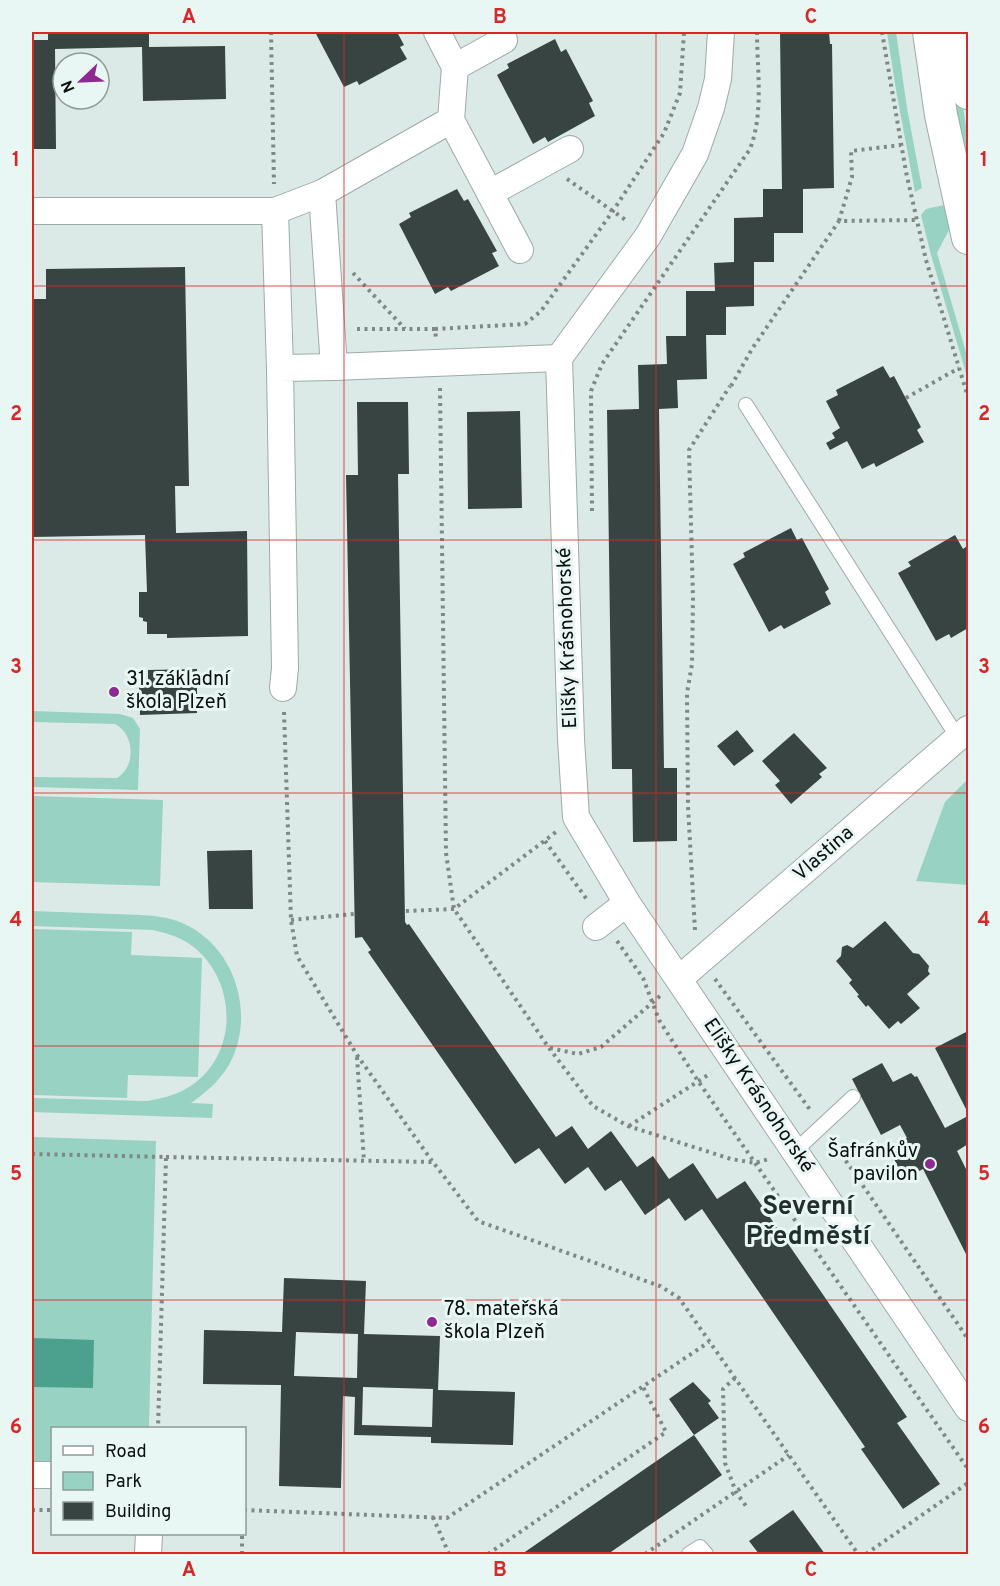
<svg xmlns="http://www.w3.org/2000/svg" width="1000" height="1586" font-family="Overpass,sans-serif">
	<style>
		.green { fill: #98d2c3 }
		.water { fill: #4ca18e }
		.building { fill: #384441; fill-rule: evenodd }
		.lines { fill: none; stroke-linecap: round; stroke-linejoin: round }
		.service-casing { stroke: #9daba7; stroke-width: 16 }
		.minor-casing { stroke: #9daba7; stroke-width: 28 }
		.tertiary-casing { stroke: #9daba7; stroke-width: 34 }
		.path { stroke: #7e8885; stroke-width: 4; stroke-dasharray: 3 4.5; stroke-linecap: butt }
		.service { stroke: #fff; stroke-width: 14 }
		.minor { stroke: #fff; stroke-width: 26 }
		.tertiary { stroke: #fff; stroke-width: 32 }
		.grid { fill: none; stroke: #d62828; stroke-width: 1.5; stroke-opacity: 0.55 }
		.poi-dot { fill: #8d2990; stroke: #e8f7f3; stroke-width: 2 }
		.labels { text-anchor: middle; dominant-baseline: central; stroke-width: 6; stroke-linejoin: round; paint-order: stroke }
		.street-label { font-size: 20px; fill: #0b100f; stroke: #e8f7f3 }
		.poi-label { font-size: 20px; fill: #0b100f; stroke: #e8f7f3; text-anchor: start }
		.district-label { font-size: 26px; font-weight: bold; fill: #232f2c; stroke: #e8f7f3 }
		.neatline { fill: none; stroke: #d62828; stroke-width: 2 }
		.grid-label { font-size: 20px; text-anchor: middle; font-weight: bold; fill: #d62828 }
	</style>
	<rect width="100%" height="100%" fill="#dbeae6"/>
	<g class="green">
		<path d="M887,32H896L907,108L922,188L915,192L896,90Z"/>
		<path d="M952,39L968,138V198L957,154Z"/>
		<path d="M944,205L952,224L937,253L968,359V380L931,255L921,215L926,209Z"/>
		<path d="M32,711L120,714L133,718L140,729L138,790L32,787V777L117,778C136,767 135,734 115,724L32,722Z"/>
		<path d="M968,779V885L916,881L945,802Z"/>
		<path d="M32,796L163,800L160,886L32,882Z"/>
		<path d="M32,911C59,912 87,913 114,914C134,915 154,914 174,920C231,938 256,1007 232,1059C223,1078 208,1091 191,1103L213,1104L212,1118L32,1112V1098L147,1101C165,1098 180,1094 195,1083C241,1048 235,974 188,943C177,936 165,933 153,930L32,926Z"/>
		<path d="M32,929L132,932L131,955L202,958L198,1077L128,1075L127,1098L32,1095Z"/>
		<path d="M32,1137L156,1141L149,1428H52V1466H32Z"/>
	</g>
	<path class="water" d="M32,1338L94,1340L93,1388L32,1387Z"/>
	<g class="building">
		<path d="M48,32H149V47L225,46L226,99L143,101L142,47L55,49L56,149H32V40H48Z"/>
		<path d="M315,32H397L404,45L400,47L407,59L359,85L357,81L344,87Z"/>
		<path d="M780,32H829L830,44H832L834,188L803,189V233H774V262H754V306L726,307V335H706L707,379L677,380L678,408L659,409L664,768H677V841L633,842L632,769H612L607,410L639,409L638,365L667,364L666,336H686V291H715L714,263L734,262V218L763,217V189H782Z"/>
		<path d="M555,39L561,52L566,49L593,101L589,103L595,116L548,142L545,137L533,144L497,75L509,68L507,64Z"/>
		<path d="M457,189L464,201L468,199L497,251L492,253L499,266L451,291L448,287L435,294L399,224L411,217L409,213Z"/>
		<path d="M185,267L189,486H175L176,533L247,531L248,636L167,638V634H147V622L143,621V618L139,617V592H147L145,535L32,537V299H46V269Z"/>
		<path d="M883,366L890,378L894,376L921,427L917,430L924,442L876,467L874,463L862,469L847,441L830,450L826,443L835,438L832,433L840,428L826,401L838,395L836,390Z"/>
		<path d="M357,402H408L409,474H398L405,922L407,925L409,924L556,1137L572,1126L588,1149L611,1131L637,1167L653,1156L669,1179L693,1163L717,1199L745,1181L907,1417L897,1423L940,1484L903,1509L861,1449L865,1447L702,1209L685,1221L669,1198L645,1215L621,1180L605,1191L588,1167L565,1184L539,1148L515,1164L368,952L371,950L362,937L355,938L346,475H358Z"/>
		<path d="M520,411L522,508L468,509L467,412Z"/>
		<path d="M791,528L797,540L802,538L829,589L825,592L831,604L784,629L781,625L769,632L733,564L745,557L743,553Z"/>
		<path d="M955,535L963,549L967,546L968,548V628L951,638L949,634L936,641L898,573L911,566L908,562Z"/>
		<path d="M197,669V713L140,715L139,687L148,686V670Z"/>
		<path d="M737,730L754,751L734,766L717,746Z"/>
		<path d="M794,733L827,768L819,774L822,777L791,804L775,785L780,781L762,761Z"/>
		<path d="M252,850L253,909H209L207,851Z"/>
		<path d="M885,921L913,953L919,954L929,966L928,971L930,974L907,994L920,1008L901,1024L898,1021L889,1029L868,1005L866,1007L857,996L859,995L849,983L852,980L836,961L841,956L842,947L847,945L853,948Z"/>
		<path d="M968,1031V1113L935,1048Z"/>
		<path d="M882,1063L893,1082L911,1073L915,1077L917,1076L945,1128L968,1116V1144L957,1151L968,1173V1258L923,1169L904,1179L894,1159L913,1150L912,1148L907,1150L903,1141L907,1138L900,1125L881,1135L852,1079Z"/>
		<path d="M284,1278L366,1281L364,1334L440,1336L438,1390L515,1392L513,1445L431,1443V1437L354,1435L355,1397L343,1396L341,1488L279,1486L281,1385L203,1384L204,1330L282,1332ZM296,1332L358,1334L357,1378L294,1376ZM363,1387L433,1389L432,1427L362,1425Z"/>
		<path d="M693,1382L711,1401L708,1403L719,1418L694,1435L722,1475L608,1554H522L694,1435L669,1399Z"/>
		<path d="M793,1510L825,1554H759L749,1541Z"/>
	</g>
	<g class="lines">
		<defs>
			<g id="service">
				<path d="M746,405L958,738"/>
				<path d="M795,1151L853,1097"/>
				<path d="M689,1554L700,1547L706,1554"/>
			</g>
			<g id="minor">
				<path d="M721,32L718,79L711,108L695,154L648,236L559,358L571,739L576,817L627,903L968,1408"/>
				<path d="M455,67L504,40"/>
				<path d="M451,120L520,250"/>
				<path d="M322,193L334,367"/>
				<path d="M490,193L570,149"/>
				<path d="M32,211H275L322,193L451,120L455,67L437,32"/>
				<path d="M275,211L280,368"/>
				<path d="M283,688L285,668L280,368L334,367L559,358"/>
				<path d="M596,927L627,903"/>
				<path d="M679,979L968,729"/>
				<path d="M32,1475H52"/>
				<path d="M148,1554L149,1534"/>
			</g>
			<g id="tertiary">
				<path d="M929,32L941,115L968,238"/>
				<path d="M960,32L968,93"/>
			</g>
		</defs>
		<use href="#service" class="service-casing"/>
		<use href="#minor" class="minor-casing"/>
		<use href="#tertiary" class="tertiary-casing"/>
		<g class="path">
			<path d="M271,32L274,184"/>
			<path d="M882,32L906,172L926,260L968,397"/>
			<path d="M567,179L627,221"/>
			<path d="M839,221L852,177L851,151L901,145"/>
			<path d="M353,273L405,329"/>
			<path d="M357,329H435L436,339"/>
			<path d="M435,329L525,324L541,311L613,211L664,133L680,93L684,32"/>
			<path d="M731,386L752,349L839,221L917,220"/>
			<path d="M440,388L446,853L454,909L549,1048L593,1106L628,1126L731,1159L755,1163L769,1159"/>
			<path d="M906,398L959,368"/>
			<path d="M592,511L591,391L602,364L750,149C764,113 757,69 757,32"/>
			<path d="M284,712L291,920L297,956L357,1055L432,1161"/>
			<path d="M545,841L588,901"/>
			<path d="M406,911L454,909L556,832"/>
			<path d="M291,920L354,914"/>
			<path d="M695,930L688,807L687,693L692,664L693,599L689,450L730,386"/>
			<path d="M617,941L643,978L659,1020L698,1081L968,1469"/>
			<path d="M715,979L811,1111"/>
			<path d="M550,1048L578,1054L601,1047L660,996"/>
			<path d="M357,1057L364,1161"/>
			<path d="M629,1126L711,1073"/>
			<path d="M833,1142L968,1339"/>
			<path d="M32,1154L166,1157L158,1428"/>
			<path d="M166,1157L433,1162L478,1221L660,1286L679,1298L858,1554"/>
			<path d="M735,1378L723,1389L725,1463L736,1492L746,1506"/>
			<path d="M32,1510H52"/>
			<path d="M244,1510L447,1518L709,1342"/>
			<path d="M433,1517L449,1554"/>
			<path d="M242,1554V1534"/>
			<path d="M488,1554L666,1432L643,1387"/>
			<path d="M645,1554L789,1455"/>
			<path d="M866,1554L968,1483"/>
		</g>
		<use href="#service" class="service"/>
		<use href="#minor" class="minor"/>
		<use href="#tertiary" class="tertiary"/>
	</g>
	<path class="grid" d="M344,32V1554M656,32V1554M32,286H968M32,540H968M32,793H968M32,1046H968M32,1300H968"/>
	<g class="poi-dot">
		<circle cx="114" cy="692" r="6"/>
		<circle cx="930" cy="1164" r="6"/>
		<circle cx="432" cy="1322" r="6"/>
	</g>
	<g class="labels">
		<g class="street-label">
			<text transform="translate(568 638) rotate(-92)">Elišky Krásnohorské</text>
			<text transform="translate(824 854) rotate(-41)">Vlastina</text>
			<text transform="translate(758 1096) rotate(56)">Elišky Krásnohorské</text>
		</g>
		<g class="poi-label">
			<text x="126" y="680">31. základní<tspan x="126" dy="23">škola Plzeň</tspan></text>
			<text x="918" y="1152" text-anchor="end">Šafránkův<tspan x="918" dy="23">pavilon</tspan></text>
			<text x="444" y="1310">78. mateřská<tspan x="444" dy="23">škola Plzeň</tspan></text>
		</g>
		<g class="district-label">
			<text x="808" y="1207">Severní<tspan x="808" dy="30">Předměstí</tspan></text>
		</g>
	</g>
	<rect width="1000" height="1586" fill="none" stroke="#e8f7f3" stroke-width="66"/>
	<rect x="51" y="1427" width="195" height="108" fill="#e8f7f3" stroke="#909b98" stroke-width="1.5"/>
	<rect x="63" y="1446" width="30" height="9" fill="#ffffff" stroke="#909b98" stroke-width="1.5"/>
	<text x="105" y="1457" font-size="18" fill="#0b100f">Road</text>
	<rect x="63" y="1472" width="30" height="18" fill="#98d2c3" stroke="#909b98" stroke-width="1.5"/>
	<text x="105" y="1487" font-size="18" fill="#0b100f">Park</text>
	<rect x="63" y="1502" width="30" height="18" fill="#384441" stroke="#909b98" stroke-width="1.5"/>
	<text x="105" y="1517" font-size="18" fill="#0b100f">Building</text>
	<g transform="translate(81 81) rotate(247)"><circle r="28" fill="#e8f7f3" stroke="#909b98" stroke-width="1.5"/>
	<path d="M0-4.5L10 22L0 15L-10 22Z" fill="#8d2990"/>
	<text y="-9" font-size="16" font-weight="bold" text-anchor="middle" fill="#0b100f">N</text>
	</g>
	<rect x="33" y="33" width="934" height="1520" class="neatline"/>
	<g class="grid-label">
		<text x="189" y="23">A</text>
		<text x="500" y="23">B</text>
		<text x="811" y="23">C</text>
		<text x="16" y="166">1</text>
		<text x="984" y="166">1</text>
		<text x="16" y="420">2</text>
		<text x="984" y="420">2</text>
		<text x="16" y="673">3</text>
		<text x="984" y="673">3</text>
		<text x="16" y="926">4</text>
		<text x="984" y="926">4</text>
		<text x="16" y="1180">5</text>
		<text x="984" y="1180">5</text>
		<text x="16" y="1433">6</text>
		<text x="984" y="1433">6</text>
		<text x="189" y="1576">A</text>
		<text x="500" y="1576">B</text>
		<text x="811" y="1576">C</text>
	</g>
</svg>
